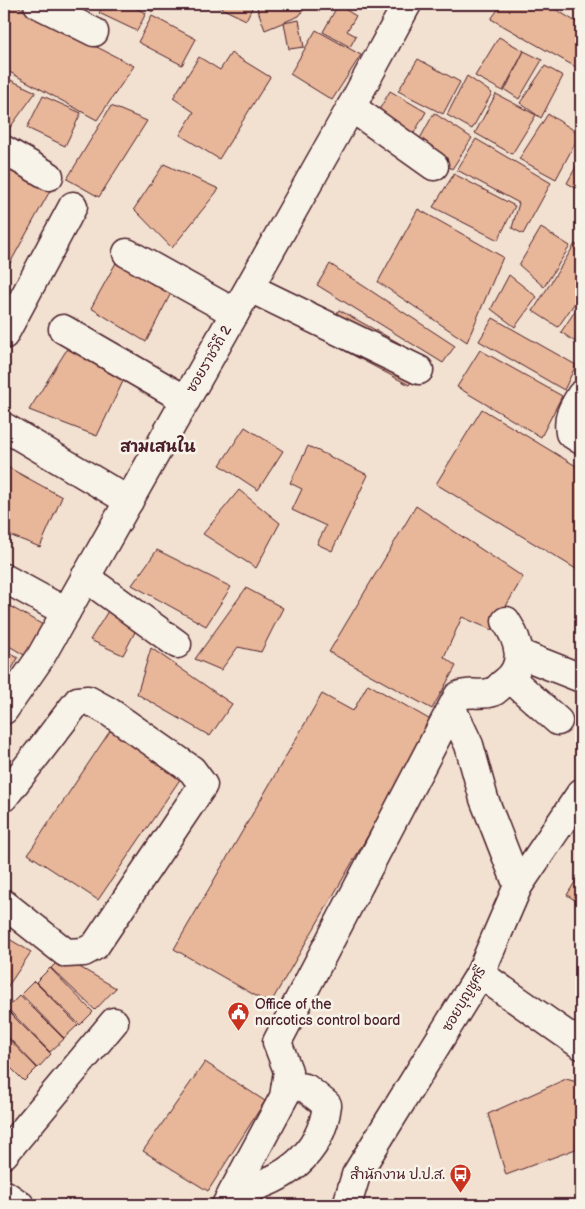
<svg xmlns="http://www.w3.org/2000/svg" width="585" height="1209" font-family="'Balsamiq Sans','Playpen Sans Thai',sans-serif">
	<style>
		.building { fill: #e8b699; stroke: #4a1f2b }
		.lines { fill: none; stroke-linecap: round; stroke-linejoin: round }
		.minor-casing { stroke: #4a1f2b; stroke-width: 31 }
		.highway-casing { stroke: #4a1f2b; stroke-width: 31 }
		.minor { stroke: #f7f3e8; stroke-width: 28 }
		.highway { stroke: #f7f3e8; stroke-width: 28 }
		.labels { text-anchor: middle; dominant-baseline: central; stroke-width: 5; stroke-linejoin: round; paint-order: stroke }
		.street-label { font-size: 14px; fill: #4a1f2b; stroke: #f7f3e8 }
		.poi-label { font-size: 14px; fill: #4a1f2b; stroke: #f7f3e8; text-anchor: start }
		.quarter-label { font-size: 16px; font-weight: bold; fill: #4a1f2b; stroke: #f7f3e8 }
	</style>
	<rect width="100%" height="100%" fill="#f2e1d0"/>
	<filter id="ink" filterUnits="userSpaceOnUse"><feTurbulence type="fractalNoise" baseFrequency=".02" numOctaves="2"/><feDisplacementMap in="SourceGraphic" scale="10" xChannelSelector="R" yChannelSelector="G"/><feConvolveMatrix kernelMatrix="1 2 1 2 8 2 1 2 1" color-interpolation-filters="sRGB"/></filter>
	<g filter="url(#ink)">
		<g class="building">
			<path d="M4,4H13L134,66L97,120L4,69Z"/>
			<path d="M104,4H126L146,13L137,31L99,13Z"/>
			<path d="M138,4H157L153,12Z"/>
			<path d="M213,4H254L246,20Z"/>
			<path d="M259,4H303L307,5L299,16L265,30L256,5Z"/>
			<path d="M502,4H547L581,25V70L491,19Z"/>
			<path d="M338,5L356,16L347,31L356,36L350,47L323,32Z"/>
			<path d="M152,16L196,39L182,65L138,42Z"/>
			<path d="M299,20L304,47L289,49L284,23Z"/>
			<path d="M316,30L361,55L332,100L290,74Z"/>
			<path d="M499,37L524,51L503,91L475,76Z"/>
			<path d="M524,51L542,60L519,99L505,90Z"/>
			<path d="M231,53L270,77L219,159L180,135L194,112L173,98L199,57L220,70Z"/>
			<path d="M418,59L460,82L443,114L398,91Z"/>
			<path d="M545,66L563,76L541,118L520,103Z"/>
			<path d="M467,76L492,93L472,129L447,115Z"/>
			<path d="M4,77L36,92L6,133L4,132Z"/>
			<path d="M390,91L426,112L406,147L372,122Z"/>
			<path d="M496,94L536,115L512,154L475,133Z"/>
			<path d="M43,96L81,113L65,146L27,128Z"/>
			<path d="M111,106L147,121L99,197L67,179Z"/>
			<path d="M434,113L472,138L452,169L417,144Z"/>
			<path d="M548,114L580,134L556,179L519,159Z"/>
			<path d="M476,139L551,183L523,234L512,228L519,203L457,170Z"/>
			<path d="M581,158V191L567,183Z"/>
			<path d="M4,163L51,189L4,274Z"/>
			<path d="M164,164L219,189L172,248L134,209Z"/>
			<path d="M454,174L515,206L498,240L433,207Z"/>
			<path d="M418,209L503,257L467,342L378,282Z"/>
			<path d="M541,228L570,246L544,287L519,265Z"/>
			<path d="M575,244L581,248V294L558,327L533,311Z"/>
			<path d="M118,259L171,293L146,342L91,308Z"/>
			<path d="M330,264L455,346L443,363L317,285Z"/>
			<path d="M509,275L537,297L515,327L491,309Z"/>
			<path d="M581,302V346L561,332Z"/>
			<path d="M339,310L428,359L409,385L319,337Z"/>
			<path d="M493,318L576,365L564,390L479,341Z"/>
			<path d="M69,346L126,375L97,436L29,410Z"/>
			<path d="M480,350L562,396L541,437L457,387Z"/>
			<path d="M482,409L581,469V572L436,484Z"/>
			<path d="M245,427L283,451L258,490L220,465Z"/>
			<path d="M308,446L368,475L332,551L317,544L326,526L292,510L302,489L290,483Z"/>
			<path d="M4,465L62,497L40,547L4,533Z"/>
			<path d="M239,490L280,523L256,568L203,534Z"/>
			<path d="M416,506L523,577L492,630L462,617L444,657L456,666L432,709L329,652Z"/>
			<path d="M157,550L231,587L206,626L132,585Z"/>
			<path d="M246,588L283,608L261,652L238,647L221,670L195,659Z"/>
			<path d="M4,603L45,626L26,656L4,643Z"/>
			<path d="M108,611L136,630L123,655L90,640Z"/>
			<path d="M151,648L232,704L210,736L137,694Z"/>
			<path d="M4,650L18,658L4,683Z"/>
			<path d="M368,684L434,722L270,1004L174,949L322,694L353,711Z"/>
			<path d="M114,725L185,772L98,900L28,854Z"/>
			<path d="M581,872V904L567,895Z"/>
			<path d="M4,936L31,952L4,992Z"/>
			<path d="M62,957L116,988L95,1010L51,968Z"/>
			<path d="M50,968L93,1012L80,1025L36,982Z"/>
			<path d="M34,981L78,1025L64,1038L21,994Z"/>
			<path d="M20,995L64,1039L50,1052L7,1008Z"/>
			<path d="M8,1011L51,1054L38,1068L4,1033V1015Z"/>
			<path d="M4,1034L37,1068L24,1081L4,1061Z"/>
			<path d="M205,1062L265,1101L208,1191L143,1151Z"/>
			<path d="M566,1079L581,1083V1147L506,1175L488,1114Z"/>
		</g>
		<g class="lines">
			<defs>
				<g id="minor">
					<path d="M38,4L94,32"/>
					<path d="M351,107L434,166"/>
					<path d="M4,150L49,176"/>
					<path d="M127,253L235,313"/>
					<path d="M250,288L419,370"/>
					<path d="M63,329L186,400"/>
					<path d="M4,335L73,206"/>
					<path d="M581,395C573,408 567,417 570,433L581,440"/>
					<path d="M4,427L129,501"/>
					<path d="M85,577L177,644"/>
					<path d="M4,578L66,612"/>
					<path d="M520,654L581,678"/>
					<path d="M510,678L558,721"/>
					<path d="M452,709L469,745L484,799L518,886"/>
					<path d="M4,710L40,658L349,111L407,4"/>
					<path d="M4,797L78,701L88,700L108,711L192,770L203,785L95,946L84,952L66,953L4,904"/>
					<path d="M480,974L581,1045"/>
					<path d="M4,1154L114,1022"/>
					<path d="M233,1192C281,1183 321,1157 327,1105L306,1088L286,1085"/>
					<path d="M226,1205L284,1097L288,1071L277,1042L458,696C469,691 482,696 493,692C497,690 501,685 505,682C527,665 519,641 506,621"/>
					<path d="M347,1205L356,1175L480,974L518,886L581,793"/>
				</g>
				<path id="highway" d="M4,1194L20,1205"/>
			</defs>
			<use href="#minor" class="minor-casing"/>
			<use href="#highway" class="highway-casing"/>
			<use href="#minor" class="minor"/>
			<use href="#highway" class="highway"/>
		</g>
	</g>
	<defs>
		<symbol id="civic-pin" viewBox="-11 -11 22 30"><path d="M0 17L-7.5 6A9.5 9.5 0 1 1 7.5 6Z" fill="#c8321e" stroke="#f7f3e8"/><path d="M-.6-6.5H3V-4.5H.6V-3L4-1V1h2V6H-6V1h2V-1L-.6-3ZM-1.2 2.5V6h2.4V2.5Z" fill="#fff"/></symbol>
		<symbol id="bus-pin" viewBox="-11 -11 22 30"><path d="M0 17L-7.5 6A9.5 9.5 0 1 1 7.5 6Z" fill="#c8321e" stroke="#f7f3e8"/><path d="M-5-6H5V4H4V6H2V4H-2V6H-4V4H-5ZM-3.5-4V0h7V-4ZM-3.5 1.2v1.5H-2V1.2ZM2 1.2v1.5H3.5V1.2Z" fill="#fff"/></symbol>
	</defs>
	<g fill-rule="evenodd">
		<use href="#civic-pin" x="226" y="1000" width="25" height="34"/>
		<use href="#bus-pin" x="448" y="1162" width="25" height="34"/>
	</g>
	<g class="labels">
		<g class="street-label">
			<text transform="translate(209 359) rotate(-60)">ซอยราชวิถี 2</text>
			<text transform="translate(464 999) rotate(-60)">ซอยบุญชูศรี</text>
		</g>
		<g class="poi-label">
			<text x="255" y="1004">Office of the<tspan x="255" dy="16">narcotics control board</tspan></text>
			<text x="445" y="1174" text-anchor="end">สำนักงาน ป.ป.ส.</text>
		</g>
		<g class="quarter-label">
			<text x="158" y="447">สามเสนใน</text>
		</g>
	</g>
	<rect width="585" height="1209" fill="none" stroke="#f7f3e8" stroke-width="20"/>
	<rect x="10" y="10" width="565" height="1189" fill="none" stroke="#4a1f2b" stroke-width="2" filter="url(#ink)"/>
</svg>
